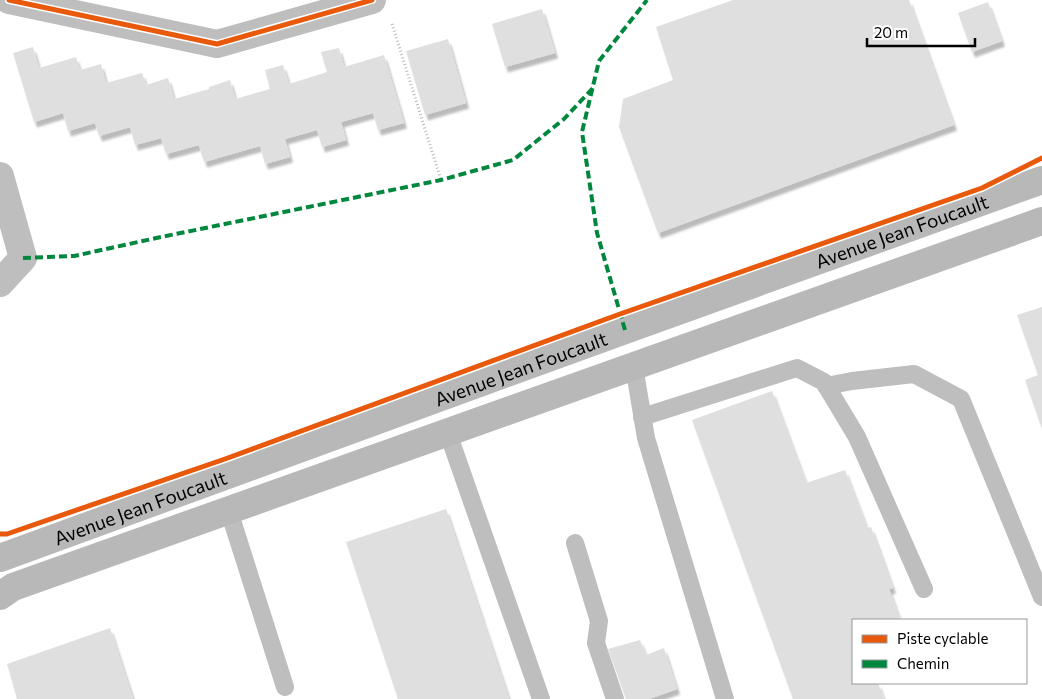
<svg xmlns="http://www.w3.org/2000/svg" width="1042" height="699" font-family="Commissioner,sans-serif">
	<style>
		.building { fill: #dfdfdf; filter: url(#shadow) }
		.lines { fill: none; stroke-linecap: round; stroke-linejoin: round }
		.path { stroke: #b9b9b9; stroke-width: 3; stroke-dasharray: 1 2.5; stroke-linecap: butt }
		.service { stroke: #bebebe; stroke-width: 18 }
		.minor { stroke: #bebebe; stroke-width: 28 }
		.secondary { stroke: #b8b8b8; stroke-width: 28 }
		.quiet { stroke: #00873e; stroke-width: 4; stroke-dasharray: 8 4; stroke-linecap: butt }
		.cycleway-casing { stroke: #fff; stroke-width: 8 }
		.cycleway { stroke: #e8590c; stroke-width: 5 }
		.labels { text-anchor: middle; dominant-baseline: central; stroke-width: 5; stroke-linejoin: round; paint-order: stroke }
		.street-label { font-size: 19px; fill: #000; stroke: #fff }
	</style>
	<defs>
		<filter id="shadow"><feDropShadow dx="3" dy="5.5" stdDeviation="1" flood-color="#0004"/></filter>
	</defs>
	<rect width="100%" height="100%" fill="#fff"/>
	<g class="building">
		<path d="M733,0H909L954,125L658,233L619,127L623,99L673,80L656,27Z"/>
		<path d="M988,2L1002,41L972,52L958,13Z"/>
		<path d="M542,9L555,53L505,67L492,24Z"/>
		<path d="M448,39L466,103L425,115L406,51Z"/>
		<path d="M33,47L39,68L76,57L80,70L101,64L106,83L142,73L146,85L168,78L174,99L209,89V87L230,80L235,99L270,89L265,70L283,65L289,84L327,72L321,52L339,48L344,67L384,55L404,123L378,130L373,113L341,122L346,140L322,147L317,130L285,139L290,157L265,164L260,146L204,162L199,145L166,154L161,138L135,145L130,127L99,136L95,123L68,131L63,113L34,122L13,53Z"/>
		<path d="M1042,307V429L1025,380L1038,375L1017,315Z"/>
		<path d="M772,391L806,483L845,470L867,528L871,527L893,588L889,589L900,620H853V683H878L884,699H793L692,420Z"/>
		<path d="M446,509L509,699H398L346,542Z"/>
		<path d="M110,628L133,699H17L7,664Z"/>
		<path d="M640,640L646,655L664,648L677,689L649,699H626L608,649Z"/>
	</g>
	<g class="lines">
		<path class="path" d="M392,24L441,180"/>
		<g class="service">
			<path d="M634,366L646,438L725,699"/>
			<path d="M826,386L852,381L914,374L961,399L1042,597"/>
			<path d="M642,417L797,368L824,382L857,437L924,589"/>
			<path d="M448,433L541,699"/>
			<path d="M229,511L285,687"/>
			<path d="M575,543L599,621L596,643L615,699"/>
		</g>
		<g class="minor">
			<path d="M9,0L217,44L372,0"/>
			<path d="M0,176L23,258L0,283"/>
		</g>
		<g class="secondary">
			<path id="s1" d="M0,558L625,330L1042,180"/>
			<path d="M0,596L13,587L1042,221"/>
		</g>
		<g class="quiet">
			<path d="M23,258L74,256L161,237L441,180L513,160L564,119L593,88"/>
			<path d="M625,330L597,233L582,132L599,61L647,0"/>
		</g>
		<defs>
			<g id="cycleway">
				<path d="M9,0L217,44L372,0"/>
				<path d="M0,534H7L225,459L620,314L982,188L1042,158"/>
			</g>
		</defs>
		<use href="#cycleway" class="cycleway-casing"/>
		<use href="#cycleway" class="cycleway"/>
	</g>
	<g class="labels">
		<g class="street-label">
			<text stroke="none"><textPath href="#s1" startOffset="959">Avenue Jean Foucault</textPath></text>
			<text stroke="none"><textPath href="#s1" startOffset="554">Avenue Jean Foucault</textPath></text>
			<text stroke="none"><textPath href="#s1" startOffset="149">Avenue Jean Foucault</textPath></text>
		</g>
	</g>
	<rect x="852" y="619" width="175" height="65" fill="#ffffff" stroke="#999999"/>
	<rect x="862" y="635" width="25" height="8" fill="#e8590c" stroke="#999999"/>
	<text x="897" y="644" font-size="15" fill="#000000">Piste cyclable</text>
	<rect x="862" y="660" width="25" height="8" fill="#00873e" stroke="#999999"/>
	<text x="897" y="669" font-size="15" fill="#000000">Chemin</text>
	<path d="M867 38v8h108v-8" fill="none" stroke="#000000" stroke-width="2.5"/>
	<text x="874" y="38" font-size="15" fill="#000000" stroke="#ffffff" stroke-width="4" paint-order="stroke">20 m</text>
</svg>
